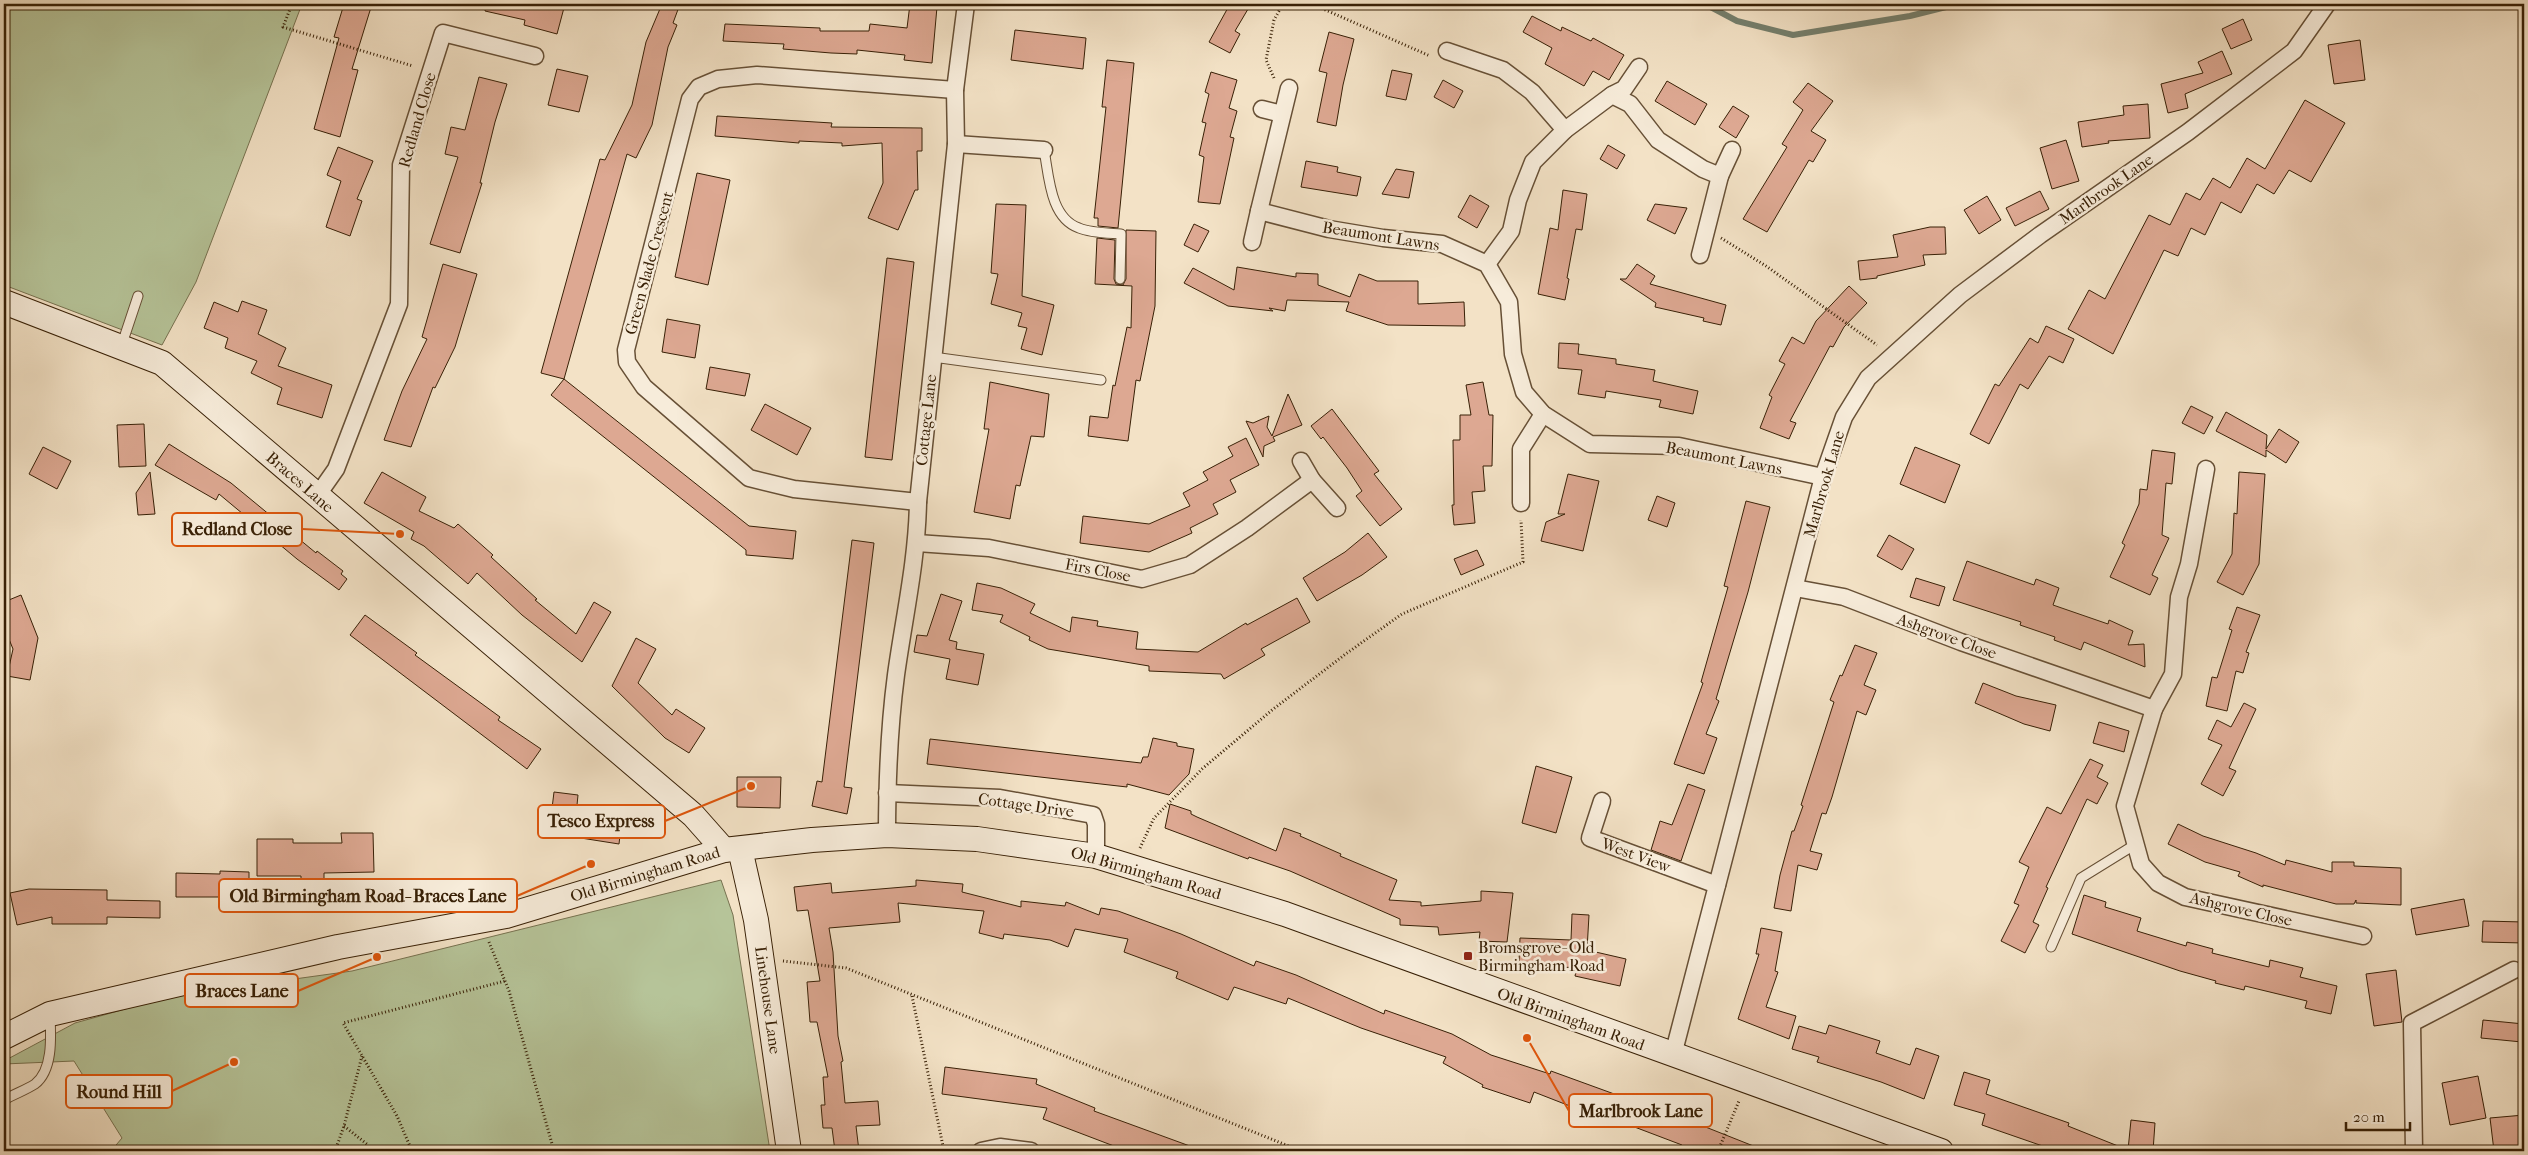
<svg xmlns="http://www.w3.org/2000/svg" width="2528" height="1155" font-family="'IM FELL French Canon',serif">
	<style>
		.green { fill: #b6c499; stroke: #777250 }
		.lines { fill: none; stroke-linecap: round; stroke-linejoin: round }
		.stream { stroke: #747f6d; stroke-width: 6 }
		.building { fill: #dda892; stroke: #382006 }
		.lane-casing { stroke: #675036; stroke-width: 11 }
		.street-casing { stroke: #675036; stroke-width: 19 }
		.secondary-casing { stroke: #382006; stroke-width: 26 }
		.path { stroke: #382006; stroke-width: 3; stroke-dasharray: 1 2.5; stroke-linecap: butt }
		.lane { stroke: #f7ecda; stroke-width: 9 }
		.street { stroke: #f7ecda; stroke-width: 16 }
		.secondary { stroke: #f7ecda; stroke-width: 24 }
		.poi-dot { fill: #8f2418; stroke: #f7ecda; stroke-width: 2 }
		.labels { text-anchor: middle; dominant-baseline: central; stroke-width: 5; stroke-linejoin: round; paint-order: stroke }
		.street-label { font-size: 16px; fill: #382006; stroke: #f7ecda }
		.poi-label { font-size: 16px; fill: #382006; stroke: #f7ecda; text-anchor: start }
		.leader { fill: none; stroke: #df560c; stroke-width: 2 }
		.callout-dot { fill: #df560c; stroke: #f7ecda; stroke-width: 2 }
		.callout { fill: #f7ecda; stroke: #df560c; stroke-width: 2 }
		.callout-label { font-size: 18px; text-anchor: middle; font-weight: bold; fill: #382006 }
	</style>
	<rect width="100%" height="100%" fill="#f3e2c6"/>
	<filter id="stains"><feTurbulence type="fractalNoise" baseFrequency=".004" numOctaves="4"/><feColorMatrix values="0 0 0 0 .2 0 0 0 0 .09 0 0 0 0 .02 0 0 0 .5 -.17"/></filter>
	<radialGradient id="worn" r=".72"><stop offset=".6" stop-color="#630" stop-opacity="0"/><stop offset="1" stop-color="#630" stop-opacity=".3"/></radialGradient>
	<g class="green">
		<path d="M4,4H302L196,282L162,345L4,285Z"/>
		<path d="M721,880L733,915L770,1151H111L122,1138L74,1061L4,1064V1061L75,1023L172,996L352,971Z"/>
	</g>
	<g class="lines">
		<path class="stream" d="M1705,4L1737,21L1793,35L1910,16L1958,4"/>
	</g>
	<g class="building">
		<path d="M344,4H372L352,69L358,70L340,137L314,129L339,38L334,37Z"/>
		<path d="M486,4H565L557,34L524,25L525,20L485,11Z"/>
		<path d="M662,4H680L673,23L677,25L668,47L652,125L636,158L627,154L564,379L541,373L600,159L605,160L632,105L646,42Z"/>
		<path d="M910,4L937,7L932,63L904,60L905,55L857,50V54L831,53L783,49L784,44L723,41L725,24L820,28V31H869L870,24L907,28Z"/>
		<path d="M1230,4H1251L1235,31L1240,34L1230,53L1209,42Z"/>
		<path d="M1532,16L1561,31L1562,27L1591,41L1593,38L1624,55L1609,80L1593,71L1584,86L1545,64L1552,48L1523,32Z"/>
		<path d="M2243,19L2252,40L2231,49L2222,29Z"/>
		<path d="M1015,30L1086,38L1083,69L1011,60Z"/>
		<path d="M1329,32L1354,39L1343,85L1336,126L1317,122L1327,73L1319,71Z"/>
		<path d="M2360,40L2365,80L2334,84L2328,45Z"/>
		<path d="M2222,51L2232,74L2185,94L2188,108L2168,113L2161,84L2203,73L2198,62Z"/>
		<path d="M1107,60L1134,63L1118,228L1098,226V218H1094L1106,107H1102Z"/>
		<path d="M557,69L588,76L579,112L548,105Z"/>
		<path d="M1392,70L1412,74L1406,100L1386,96Z"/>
		<path d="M1211,72L1237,80L1229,108L1237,111L1230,137L1234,138L1220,204L1198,202L1204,157L1199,155L1206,123L1202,122L1209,94L1205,92Z"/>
		<path d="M479,77L507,84L495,122L480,183H482L460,253L430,244L458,157L445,154L451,127L465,130Z"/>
		<path d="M1443,80L1463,91L1454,108L1434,97Z"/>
		<path d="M1667,81L1707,104L1695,125L1655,101Z"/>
		<path d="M1808,83L1833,101L1811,131L1826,140L1813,162L1809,160L1767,232L1743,219L1787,147L1782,144L1803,110L1793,102Z"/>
		<path d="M2305,100L2345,123L2311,182L2289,170L2274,194L2257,184L2241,213L2221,202L2205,235L2191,228L2178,256L2164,250L2113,354L2068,329L2089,290L2105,299L2149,215L2170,225L2186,193L2200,200L2213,178L2230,188L2247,158L2265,169Z"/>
		<path d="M2148,104L2150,138L2108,141L2109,143L2082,147L2078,122L2124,115L2123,106Z"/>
		<path d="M1733,106L1749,116L1736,138L1719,127Z"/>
		<path d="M717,116L832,123L831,127L922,128V151H917L918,190H915L898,230L868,218L883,183L882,143L842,146V143L799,141V143L715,136Z"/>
		<path d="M2066,140L2079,181L2052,189L2040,148Z"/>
		<path d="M1608,145L1625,155L1617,169L1600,159Z"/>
		<path d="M338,147L373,161L357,199L362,201L350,236L326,227L341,181L327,175Z"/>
		<path d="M1306,161L1338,167L1337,172L1361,177L1357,196L1301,187Z"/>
		<path d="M1396,169L1414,172L1409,198L1382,194Z"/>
		<path d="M697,173L730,180L708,285L675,277Z"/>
		<path d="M1563,190L1587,194L1582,230L1576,229L1567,278L1569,279L1565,300L1538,294L1550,228L1558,230Z"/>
		<path d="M2040,191L2049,209L2015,226L2006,208Z"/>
		<path d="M1470,195L1489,206L1477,228L1458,217Z"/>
		<path d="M1987,196L2001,220L1979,234L1964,210Z"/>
		<path d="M996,204L1026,205L1022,296L1054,305L1042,355L1021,349L1027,328L1018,326L1022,313L991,304L998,274L991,273Z"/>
		<path d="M1655,204L1687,208L1675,234L1647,220Z"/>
		<path d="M1194,224L1209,231L1198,252L1184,245Z"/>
		<path d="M1930,227H1945L1946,254L1923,255L1925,265L1877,276V278L1860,280L1858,261L1898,257L1893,235Z"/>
		<path d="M1126,230L1156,231L1155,306L1140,381L1136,380L1128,441L1088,436L1090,416L1108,418L1113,385L1115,386L1127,327L1131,328L1132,286L1095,284L1097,238L1115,240L1114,279L1116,284L1123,285L1126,279Z"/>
		<path d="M887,258L914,262L892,460L865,457Z"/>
		<path d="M443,264L477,274L455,347L435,388L433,387L411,447L384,440L402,391L427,339L422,337Z"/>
		<path d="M1637,264L1655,276L1650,284L1726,305L1721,325L1703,321L1704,318L1655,307L1656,303L1620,279H1626Z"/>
		<path d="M1237,267L1296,277V273L1318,274V285L1350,297L1359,274L1377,281H1418V304L1464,302L1465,326L1388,325L1346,311L1349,302L1287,300L1285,311L1269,308L1273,311L1228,306L1184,283L1193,268L1234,290Z"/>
		<path d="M1849,286L1867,303L1844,327L1833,347L1830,346L1790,421L1796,423L1789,439L1760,428L1772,397L1769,395L1785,364L1779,361L1792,337L1804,344L1816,321Z"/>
		<path d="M242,301L267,310L258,334L286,348L278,366L332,385L322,418L277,404L282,388L251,373L257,361L225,348L228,338L204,328L214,302L238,312Z"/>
		<path d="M667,319L700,325L695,358L662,352Z"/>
		<path d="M2046,326L2074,339L2063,363L2049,356L2028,389L2020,384L1989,444L1970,434L1995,384L1999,386L2030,338L2038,343Z"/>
		<path d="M1559,343L1579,344L1578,354L1616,359V364L1655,370L1653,381L1698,391L1693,414L1659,407L1661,400L1606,391L1605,398L1578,394L1582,370L1558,368Z"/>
		<path d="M710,367L750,374L745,396L706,389Z"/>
		<path d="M564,379L749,526L796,531L793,559L746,555V550L551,395Z"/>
		<path d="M990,382L1049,394L1044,437L1031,436L1020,486L1016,485L1010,519L974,512L989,429H984Z"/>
		<path d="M1483,382L1489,415H1493L1492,466H1483L1485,491L1472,492L1475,523L1454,525L1452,505H1454L1453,440H1460V415H1471L1466,385Z"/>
		<path d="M1288,394L1302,425L1273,437L1275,441L1264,446L1263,457L1246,421L1253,423L1269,416L1267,427L1272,436Z"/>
		<path d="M765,404L811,428L797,455L751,430Z"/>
		<path d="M2191,406L2213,417L2204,434L2182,423Z"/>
		<path d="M1332,409L1379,471L1374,474L1402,509L1380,526L1356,496L1362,491L1347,468L1323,437L1321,439L1311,426Z"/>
		<path d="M2226,412L2267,435L2266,449L2279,429L2299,442L2286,463L2266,450V457L2216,431Z"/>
		<path d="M144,424L146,466L119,467L117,425Z"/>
		<path d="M1246,438L1259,465L1230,480L1236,492L1213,504L1218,514L1190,528L1192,533L1149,552L1080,543L1083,516L1149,524L1190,506L1183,493L1208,480L1203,472L1233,456L1228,447Z"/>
		<path d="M169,444L231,483L316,553L317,551L343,571L341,574L347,579L339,590L297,559L219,494L216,500L155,465Z"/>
		<path d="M43,447L71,461L57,489L29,474Z"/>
		<path d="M1915,447L1960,465L1945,503L1900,484Z"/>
		<path d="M2152,450L2175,453L2172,484L2166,483L2162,535L2169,538L2152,575L2158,578L2150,595L2110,577L2125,545L2122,543L2139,504L2140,489L2147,490Z"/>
		<path d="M150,472L155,514L138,515L136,493Z"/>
		<path d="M382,472L426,497L419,511L454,528L458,524L493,555L491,557L537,599L535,600L576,634L594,602L611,612L582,662L522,615L477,573L468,584L424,546L411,539L414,532L364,503Z"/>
		<path d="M2239,472L2265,474L2259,564L2243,595L2217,582L2232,554L2234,513L2237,514Z"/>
		<path d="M1568,474L1599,481L1583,551L1541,541L1546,522L1565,514H1558Z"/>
		<path d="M1657,496L1675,503L1667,527L1648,520Z"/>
		<path d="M1746,501L1770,507L1748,592L1716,699L1719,701L1706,734L1717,738L1704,774L1674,764L1703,683L1701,682L1728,587L1724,586Z"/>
		<path d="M1368,533L1387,557L1362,575L1317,601L1303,578L1345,552Z"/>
		<path d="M1889,535L1914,549L1902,570L1877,556Z"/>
		<path d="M852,540L874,543L844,787L852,788L847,814L812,806L817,781L822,782Z"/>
		<path d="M1477,550L1484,565L1461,575L1454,559Z"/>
		<path d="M1967,561L2034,585L2036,579L2059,588L2053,605L2108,624L2109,620L2133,631L2128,645L2144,644L2145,667L2084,642L2081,650L2054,640L2055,637L2020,625L2021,622L1953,600Z"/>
		<path d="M1916,578L1945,587L1939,606L1910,597Z"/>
		<path d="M977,583L1001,588L1035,604L1030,613L1070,632L1072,617L1098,621L1097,626L1138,632L1136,649L1198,652L1246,623L1247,625L1297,598L1310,622L1261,649L1265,655L1224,679L1221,674L1149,671V666L1048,649L1029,640L1030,637L1000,622L1003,615L972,610Z"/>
		<path d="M941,594L962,601L949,640L957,642L956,649L984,654L978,685L946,679L950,659L914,652L917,635L927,636Z"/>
		<path d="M21,595L38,638L30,680L7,676L13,649L4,627V602Z"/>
		<path d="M2237,607L2260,615L2246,652L2249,653L2243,673L2236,671L2227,711L2206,706L2212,677L2217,678L2232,630L2229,629Z"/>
		<path d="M365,615L417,653L415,655L500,717L498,720L541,749L527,769L350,635Z"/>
		<path d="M636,638L656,649L638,683L672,715L676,709L705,728L689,753L665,738L612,686Z"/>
		<path d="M1855,645L1877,653L1864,685L1876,690L1866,715L1857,711L1832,797L1826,814L1822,813L1810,851L1822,854L1817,870L1798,865L1791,911L1774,908L1780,875L1792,831H1794L1803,806L1801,805L1834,702L1830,700L1840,675L1842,676Z"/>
		<path d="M1983,683L2016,696L2056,705L2050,731L2024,724L1975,703Z"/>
		<path d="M2244,703L2256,709L2229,768L2236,771L2223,796L2201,784L2222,745L2208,739L2217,720L2231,727Z"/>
		<path d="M2099,722L2129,731L2124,752L2093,743Z"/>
		<path d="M1153,738L1177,743V746L1194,749L1189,774L1169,795L1127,784V787L927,764L930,739L1141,763L1143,757H1148Z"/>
		<path d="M2090,759L2103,765L2097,777L2108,783L2097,804L2087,799L2046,887L2048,888L2033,922L2039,925L2025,953L2001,941L2019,905L2014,903L2029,867L2019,862L2047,807L2061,814Z"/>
		<path d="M1536,766L1572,777L1556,833L1522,823Z"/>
		<path d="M737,777H781L780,808L737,807Z"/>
		<path d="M1688,784L1705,790L1681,861L1651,850L1660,821L1672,825Z"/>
		<path d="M554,792L578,795L577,805L623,810L619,844L549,833Z"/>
		<path d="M1170,804L1191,811V814L1197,817L1276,851L1284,828L1301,834L1300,836L1341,854L1340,856L1397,880L1389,900L1421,902V906L1481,901V891L1513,893L1507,942L1479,941L1480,932L1439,935L1438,927L1400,925V919L1290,871L1249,857L1248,859L1165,828Z"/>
		<path d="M2178,824L2203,836L2256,853L2285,865L2286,860L2332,872V862H2354V866L2401,868V905L2356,903V900L2354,904H2336L2263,885V887L2238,876L2240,872L2205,862L2168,844Z"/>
		<path d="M341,833H373L374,872L324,873V879H301V876H257V839H293V843H342Z"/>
		<path d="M220,871L249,872V897H176V873L220,874Z"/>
		<path d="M916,880L963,884L962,892L1021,907V901L1065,906L1066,902L1099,915L1101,908L1118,911L1181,934L1254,966L1256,961L1296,975L1384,1014L1385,1010L1452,1034L1491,1055L1550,1074L1551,1071L1639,1103L1640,1101L1761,1149V1151H1679L1682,1145L1595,1112L1592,1121L1572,1115L1575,1108L1534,1092L1530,1103L1482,1087L1483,1085L1443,1063L1446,1057L1361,1028L1288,998L1286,1004L1234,987L1228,1000L1176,978L1178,972L1124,952L1128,939L1075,929L1068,947L1050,940L1004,934L1003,939L979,933L984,911L898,903L900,922L829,928L833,952L838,1036L843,1061L841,1062L845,1103L878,1101L880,1125L856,1126L859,1151H835L832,1128H823L821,1105H825L823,1077H828L817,1022H810L807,982L820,981L808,910L797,911L794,887L831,883L832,893L916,886Z"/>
		<path d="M29,889L107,890V900L160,901V918L107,917V924H52V917L17,925L10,893Z"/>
		<path d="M2084,895L2106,902L2105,907L2141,918L2137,931L2186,946L2187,942L2213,949L2212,953L2269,967L2270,960L2303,968L2300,977L2337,986L2331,1014L2305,1008L2307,1001L2245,986L2244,990L2215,983L2216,981L2180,971L2072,934Z"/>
		<path d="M2464,899L2469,926L2416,935L2411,909Z"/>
		<path d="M1572,914L1589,915L1587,950L1626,959L1620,986L1575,976L1577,967L1548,968V963L1519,962L1520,938L1571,940Z"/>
		<path d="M2483,921L2524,922V943L2482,942Z"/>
		<path d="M1761,928L1782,932L1775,971L1778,972L1766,1007L1796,1016L1789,1039L1738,1019L1759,954H1756Z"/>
		<path d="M2396,970L2402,1022L2374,1026L2366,974Z"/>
		<path d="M2483,1020L2524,1024L2522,1042L2481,1038Z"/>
		<path d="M1829,1025L1880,1041L1876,1053L1910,1065L1916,1048L1939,1056L1924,1099L1881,1082L1817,1062L1819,1057L1792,1049L1799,1026L1826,1034Z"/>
		<path d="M945,1067L1037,1079L1036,1084L1095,1108L1094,1111L1198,1149V1151H1127L1043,1119L1047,1108L942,1094Z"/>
		<path d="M1964,1072L1990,1080L1986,1094L2069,1123L2068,1126L2128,1150L2131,1120L2155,1123L2153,1151H2057L1982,1125L1985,1114L1954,1105Z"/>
		<path d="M2478,1076L2486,1118L2450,1125L2442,1083Z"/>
		<path d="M2524,1115V1151H2494L2490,1118Z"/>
	</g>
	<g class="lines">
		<defs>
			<g id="lane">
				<path d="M1044,150C1049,176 1050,218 1079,228C1091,233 1108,233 1121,234L1120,279"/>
				<path d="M121,347L138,296"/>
				<path d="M933,357L1101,380"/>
				<path d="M2051,947L2081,878L2136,844"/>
				<path d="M4,1100C14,1094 26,1090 35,1084C53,1070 51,1037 50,1017"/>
			</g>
			<g id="street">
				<path d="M1447,51L1503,70L1532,92L1565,130L1533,162L1518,200L1511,231L1487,264"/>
				<path d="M1289,88L1259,211L1329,229L1383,238L1442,244L1487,264L1509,302L1513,354L1524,392L1543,414L1590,444L1679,446L1823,477"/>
				<path d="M1612,95L1624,89L1639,67"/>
				<path d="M1262,109L1282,114"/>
				<path d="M1565,130L1612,95L1630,104L1658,140L1703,169L1720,176L1700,255"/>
				<path d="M956,144L1044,150"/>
				<path d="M1720,176L1732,150"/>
				<path d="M1252,242L1259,211"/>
				<path d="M1301,461L1312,480L1337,508"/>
				<path d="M317,496L336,469L399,304L401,165L443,33L535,56"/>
				<path d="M918,502L794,489L749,478L644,387L627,362L626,350L690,99L699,87L718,79L757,75L955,90"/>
				<path d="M1521,503V449L1543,414"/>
				<path d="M917,543L989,548L1142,579L1190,565L1247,528L1312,480"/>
				<path d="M1795,588L1844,597L1961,642L2154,709L2125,806L2141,864L2158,883L2185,897L2363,936"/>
				<path d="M2154,709L2173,674L2179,597L2189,564L2206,469"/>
				<path d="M887,793L1000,798L1093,815L1096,824V856"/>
				<path d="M1602,801L1590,838L1717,885"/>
				<path d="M887,835C887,783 889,728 896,675C904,617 917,561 918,502L956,144L955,90L966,4"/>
				<path d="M1673,1055L1823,477L1844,417L1868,378L1960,295L2040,235L2188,132L2294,51L2327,4"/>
				<path d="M981,1151L1000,1147L1031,1151"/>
				<path d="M2414,1151L2412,1023L2514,970"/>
			</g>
			<g id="secondary">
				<path d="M4,302L162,363L693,815L724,850"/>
				<path d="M740,849L756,920L789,1151"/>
				<path d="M4,1037L50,1014L338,947L506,916L724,850L812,840L887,835L977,839L1096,856L1285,914L1941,1151"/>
			</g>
		</defs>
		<use href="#lane" class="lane-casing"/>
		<use href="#street" class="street-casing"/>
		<use href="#secondary" class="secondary-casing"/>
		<g class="path">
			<path d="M292,4L283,27L413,66"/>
			<path d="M1312,4L1430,56"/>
			<path d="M1274,78L1266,60L1274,20L1283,4"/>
			<path d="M1721,238L1766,266L1877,345"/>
			<path d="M1140,848L1154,818L1202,769L1272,710L1347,653L1402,614L1523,562L1521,520"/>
			<path d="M489,942L509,991L554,1151"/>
			<path d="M783,961L846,968L1301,1151"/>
			<path d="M912,996L944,1151"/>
			<path d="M344,1126L368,1145L371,1151"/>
			<path d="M335,1151L344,1126L362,1056"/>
			<path d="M412,1151L397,1116L343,1023L505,981"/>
			<path d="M1718,1151L1739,1101"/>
		</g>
		<use href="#lane" class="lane"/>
		<use href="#street" class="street"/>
		<use href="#secondary" class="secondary"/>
	</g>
	<rect class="poi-dot" x="1463" y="951" width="10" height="10" rx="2.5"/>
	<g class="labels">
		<g class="street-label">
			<text transform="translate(417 120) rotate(-74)">Redland Close</text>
			<text transform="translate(2106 189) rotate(-35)">Marlbrook Lane</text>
			<text transform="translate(1381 236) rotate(9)">Beaumont Lawns</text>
			<text transform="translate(649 263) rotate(-75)">Green Slade Crescent</text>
			<text transform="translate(926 420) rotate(-84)">Cottage Lane</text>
			<text transform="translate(1724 458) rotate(11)">Beaumont Lawns</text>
			<text transform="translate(300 482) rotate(41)">Braces Lane</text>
			<text transform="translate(1824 484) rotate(-74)">Marlbrook Lane</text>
			<text transform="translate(1098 570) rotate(11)">Firs Close</text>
			<text transform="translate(1947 636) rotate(20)">Ashgrove Close</text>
			<text transform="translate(1026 805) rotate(8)">Cottage Drive</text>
			<text transform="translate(1636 855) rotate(20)">West View</text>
			<text transform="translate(1146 873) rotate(16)">Old Birmingham Road</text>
			<text transform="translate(645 874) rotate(-17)">Old Birmingham Road</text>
			<text transform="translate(2241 909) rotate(13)">Ashgrove Close</text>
			<text transform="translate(768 1000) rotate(82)">Linehouse Lane</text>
			<text transform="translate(1571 1019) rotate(20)">Old Birmingham Road</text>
		</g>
		<g class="poi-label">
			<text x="1478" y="947">Bromsgrove- Old<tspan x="1478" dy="18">Birmingham Road</tspan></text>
		</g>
	</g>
	<path class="leader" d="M400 534L302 529M751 786L665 821M591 864L517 896M377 957L298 991M234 1062L172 1091M1527 1038L1569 1111"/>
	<g class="callout-dot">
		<circle cx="400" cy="534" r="5"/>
		<circle cx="751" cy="786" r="5"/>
		<circle cx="591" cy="864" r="5"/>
		<circle cx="377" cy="957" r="5"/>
		<circle cx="234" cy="1062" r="5"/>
		<circle cx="1527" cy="1038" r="5"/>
	</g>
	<g class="callout">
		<rect x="172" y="513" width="130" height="33" rx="5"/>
		<rect x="538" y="805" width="127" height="33" rx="5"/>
		<rect x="219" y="879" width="298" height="33" rx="5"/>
		<rect x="185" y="974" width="113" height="33" rx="5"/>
		<rect x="66" y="1075" width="106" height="33" rx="5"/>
		<rect x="1569" y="1094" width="143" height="33" rx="5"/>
	</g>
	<g class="callout-label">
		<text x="237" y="535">Redland Close</text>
		<text x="601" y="827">Tesco Express</text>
		<text x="368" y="902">Old Birmingham Road- Braces Lane</text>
		<text x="242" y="997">Braces Lane</text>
		<text x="119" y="1098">Round Hill</text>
		<text x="1641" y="1117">Marlbrook Lane</text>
	</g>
	<rect width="2528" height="1155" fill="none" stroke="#f3e2c6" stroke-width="20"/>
	<rect x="5" y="5" width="2518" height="1145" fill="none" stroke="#382006" stroke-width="2.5"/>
	<rect x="10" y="10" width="2508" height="1135" fill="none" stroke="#382006"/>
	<path d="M2346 1122v8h64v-8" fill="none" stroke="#382006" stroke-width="2.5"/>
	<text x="2353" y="1122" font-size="15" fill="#382006" stroke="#f7ecda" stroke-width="4" paint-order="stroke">20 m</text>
	<rect width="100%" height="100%" filter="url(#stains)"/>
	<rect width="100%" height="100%" fill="url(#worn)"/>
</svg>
